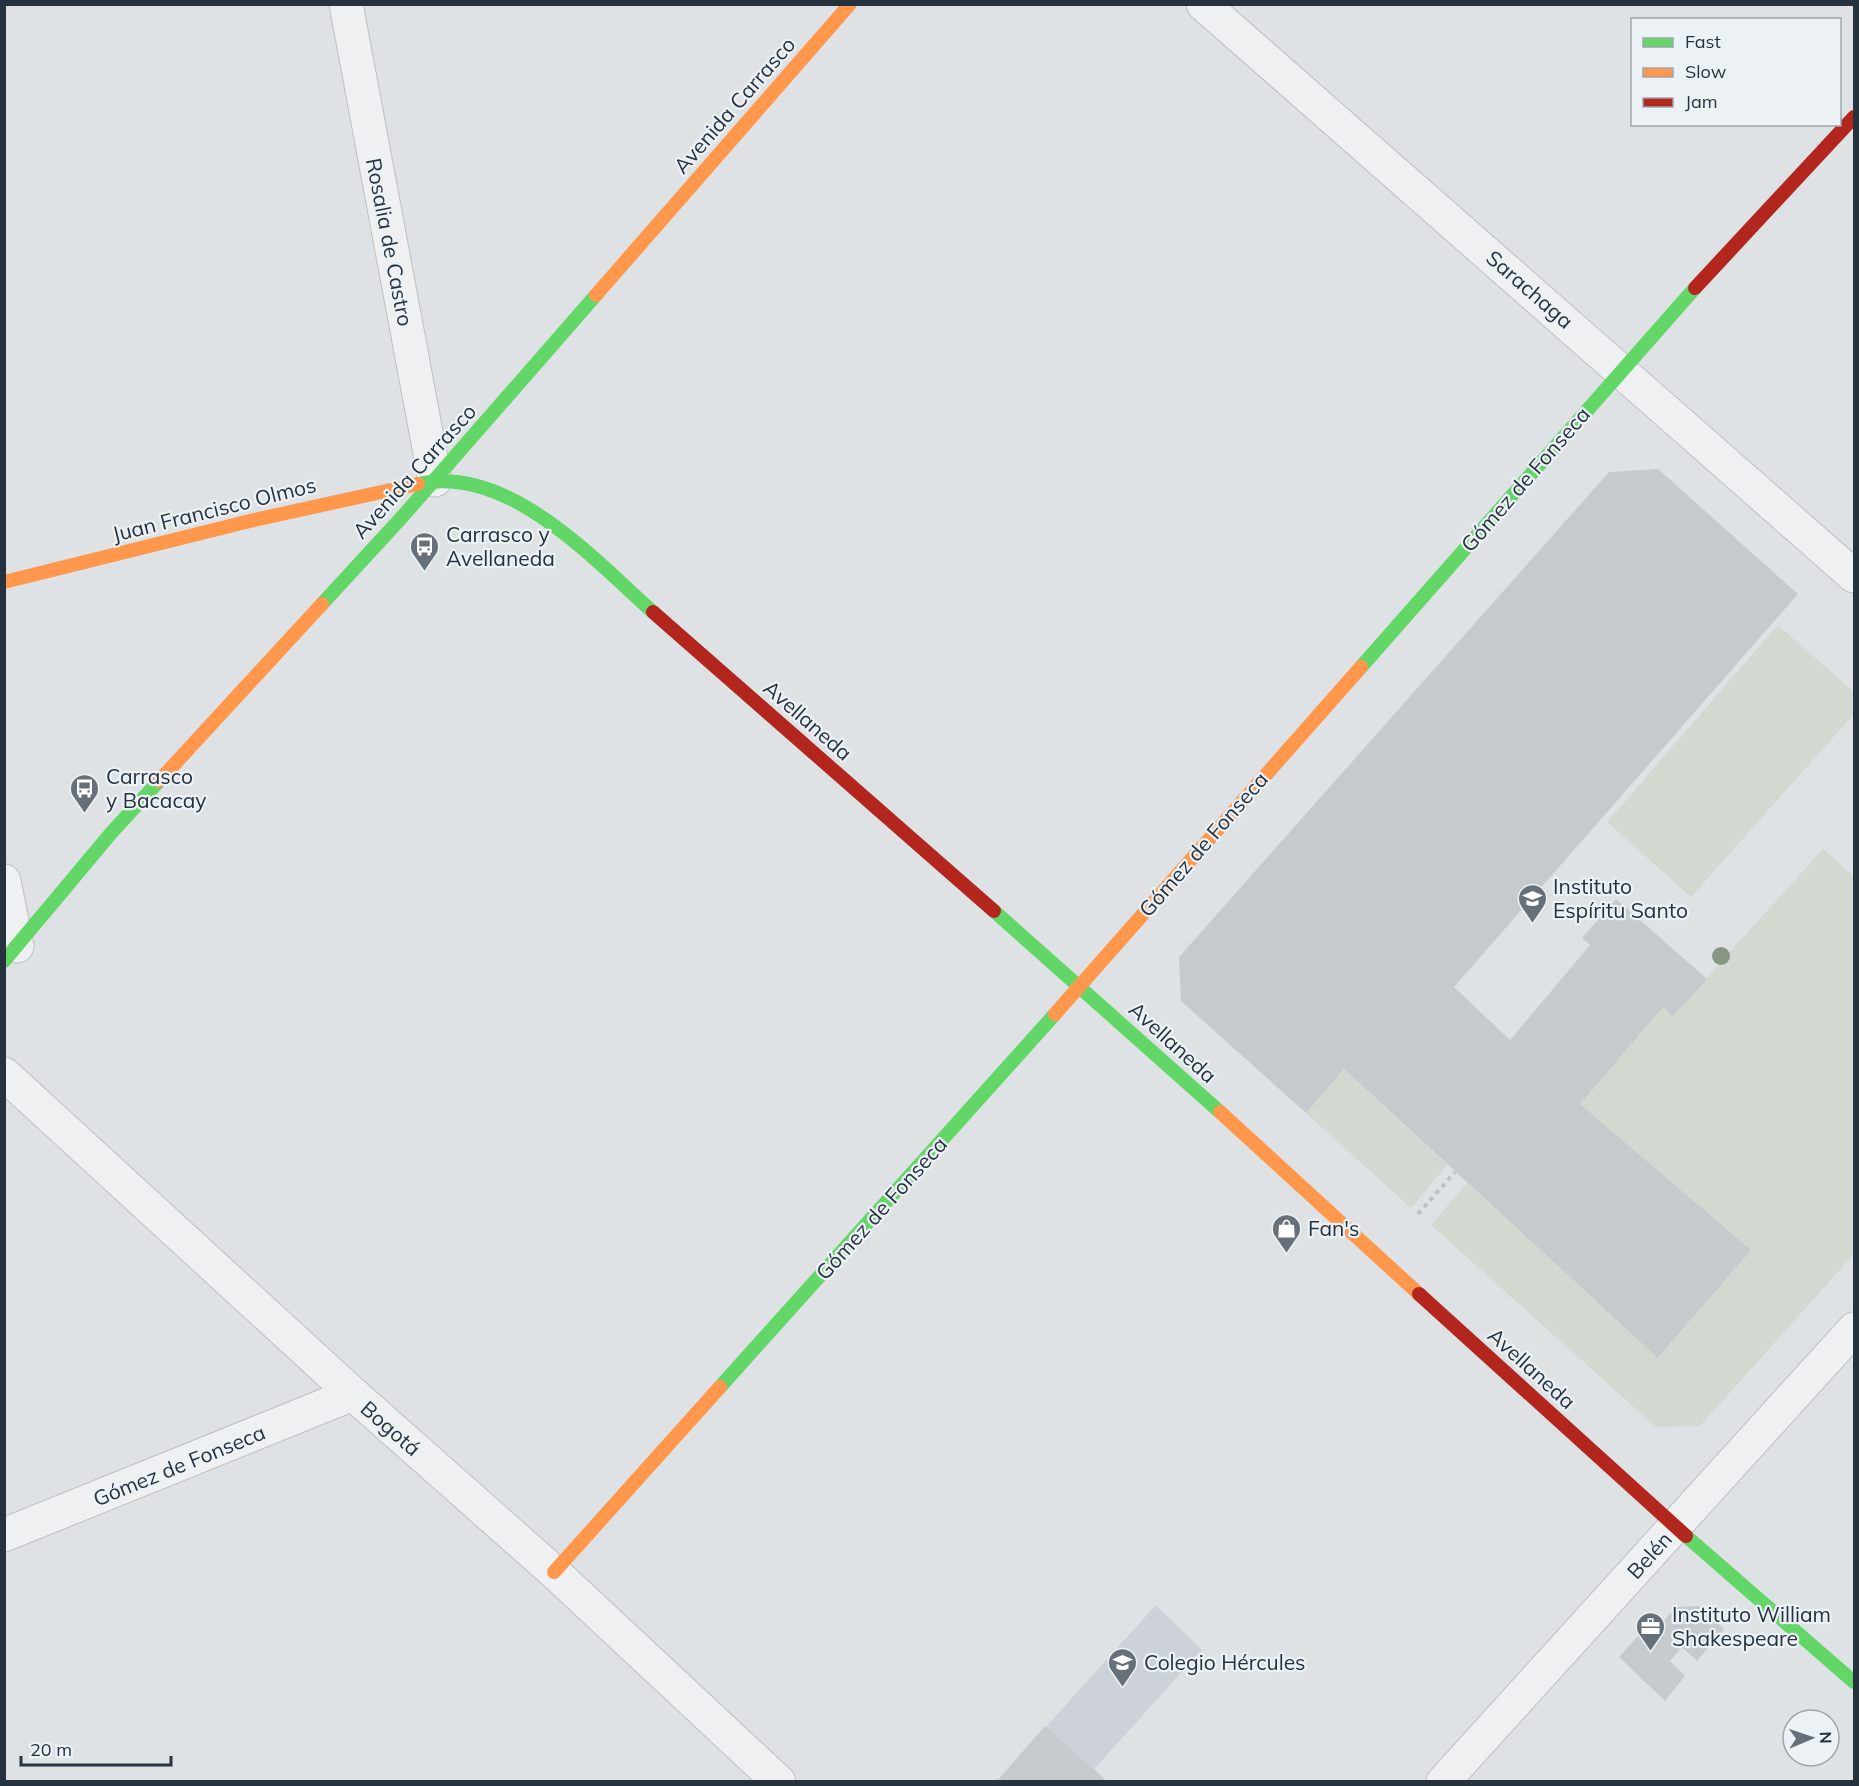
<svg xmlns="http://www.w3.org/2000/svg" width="1859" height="1786" font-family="Mulish,sans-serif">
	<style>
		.built { fill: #cdd2d8 }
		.green { fill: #d1d9d0 }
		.building { fill: #c7cacd }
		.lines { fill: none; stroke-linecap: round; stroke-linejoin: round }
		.street-casing { stroke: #bdc0c3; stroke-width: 35 }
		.path { stroke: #bec2c4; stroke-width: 4; stroke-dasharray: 4.5 4.5; stroke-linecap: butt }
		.street { stroke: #eef0f1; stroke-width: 33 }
		.fast { stroke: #63d668; stroke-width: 14 }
		.slow { stroke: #ff974d; stroke-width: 14 }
		.jam { stroke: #b3261e; stroke-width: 14 }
		.tree { fill: #889783 }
		.labels { text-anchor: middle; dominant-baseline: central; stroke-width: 4.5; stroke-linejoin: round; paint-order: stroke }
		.street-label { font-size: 21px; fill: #26323e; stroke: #ecf1f5 }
		.poi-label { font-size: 21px; fill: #26323e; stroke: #ecf1f5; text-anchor: start }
	</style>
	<rect width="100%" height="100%" fill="#dfe2e5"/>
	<path class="built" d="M1156,1605L1202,1650L1094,1769L1107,1781L996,1782Z"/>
	<g class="green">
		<path d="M1778,625L1854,692V714L1691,897L1607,822Z"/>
		<path d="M1823,849L1854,876V1254L1700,1426L1656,1427L1431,1225L1467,1183L1659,1358L1751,1250L1580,1104L1663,1007L1673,1015Z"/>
		<path d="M1344,1069L1447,1165L1411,1208L1306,1113Z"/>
	</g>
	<g class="building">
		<path d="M1658,469L1798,594L1454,987L1510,1040L1590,945L1582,938L1616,899L1707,979L1673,1016L1663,1007L1580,1104L1751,1250L1658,1358L1344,1069L1306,1113L1181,1001L1179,957L1609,472Z"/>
		<path d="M1700,1606L1724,1629L1697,1661L1682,1647L1670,1661L1685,1676L1665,1701L1619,1657L1656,1616L1663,1622L1676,1607Z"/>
		<path d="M1045,1726L1093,1769L1107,1782H996Z"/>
	</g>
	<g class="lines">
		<defs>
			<g id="street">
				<path d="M346,4L435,480"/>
				<path d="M1203,4L1854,576"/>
				<path d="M4,881L17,946"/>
				<path d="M4,1074L353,1394L554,1572L779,1782"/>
				<path d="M4,1535L353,1394"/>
				<path d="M1443,1782L1854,1329"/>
			</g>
		</defs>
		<use href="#street" class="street-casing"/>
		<path class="path" d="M1418,1214L1455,1172"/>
		<use href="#street" class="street"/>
		<g class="fast">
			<path d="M418,484C508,464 592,558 653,612"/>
			<path d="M322,604L403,516L596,295"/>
			<path d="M1361,667L1695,288"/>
			<path d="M994,911L1220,1112"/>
			<path d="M4,961L112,832L159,781"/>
			<path d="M720,1387L1055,1014"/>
			<path d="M1686,1536L1854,1682"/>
		</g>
		<g class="slow">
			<path d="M596,295L850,4"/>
			<path d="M4,582L254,520L418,484"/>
			<path d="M159,781L322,604"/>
			<path d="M1055,1014L1361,667"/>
			<path d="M1220,1112L1419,1294"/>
			<path d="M554,1572L720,1387"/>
		</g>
		<g class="jam">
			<path d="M1695,288L1854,117"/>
			<path d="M653,612L994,911"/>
			<path d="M1419,1294L1686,1536"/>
		</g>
	</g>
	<circle class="tree" cx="1721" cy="956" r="9"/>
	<defs>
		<symbol id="bus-pin" viewBox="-11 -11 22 30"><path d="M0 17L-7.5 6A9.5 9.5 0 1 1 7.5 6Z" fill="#677078" stroke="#ecf1f5"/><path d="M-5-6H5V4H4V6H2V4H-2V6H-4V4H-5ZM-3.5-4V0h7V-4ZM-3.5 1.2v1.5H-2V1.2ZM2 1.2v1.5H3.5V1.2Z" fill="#fff"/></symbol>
		<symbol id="school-pin" viewBox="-11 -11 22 30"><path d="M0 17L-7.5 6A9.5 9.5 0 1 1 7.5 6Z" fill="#677078" stroke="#ecf1f5"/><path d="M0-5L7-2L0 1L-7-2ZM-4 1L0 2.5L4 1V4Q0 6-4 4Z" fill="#fff"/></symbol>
		<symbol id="shop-pin" viewBox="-11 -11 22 30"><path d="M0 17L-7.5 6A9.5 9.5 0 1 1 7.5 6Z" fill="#677078" stroke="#ecf1f5"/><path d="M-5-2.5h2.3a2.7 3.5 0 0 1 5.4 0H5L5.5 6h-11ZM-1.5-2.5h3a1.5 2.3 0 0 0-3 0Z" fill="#fff"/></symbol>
		<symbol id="office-pin" viewBox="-11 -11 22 30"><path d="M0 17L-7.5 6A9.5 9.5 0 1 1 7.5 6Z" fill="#677078" stroke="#ecf1f5"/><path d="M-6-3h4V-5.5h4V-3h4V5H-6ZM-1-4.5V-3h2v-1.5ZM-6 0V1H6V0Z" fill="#fff"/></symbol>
	</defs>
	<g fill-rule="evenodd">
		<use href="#bus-pin" x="408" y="530" width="33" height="45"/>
		<use href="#bus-pin" x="68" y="772" width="33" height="45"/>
		<use href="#school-pin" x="1516" y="882" width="33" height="45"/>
		<use href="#shop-pin" x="1270" y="1212" width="33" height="45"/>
		<use href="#office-pin" x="1634" y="1610" width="33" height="45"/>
		<use href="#school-pin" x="1106" y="1646" width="33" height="45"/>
	</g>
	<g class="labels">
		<g class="street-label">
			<text transform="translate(734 105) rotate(-49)">Avenida Carrasco</text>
			<text transform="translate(390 242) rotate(79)">Rosalia de Castro</text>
			<text transform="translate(1530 289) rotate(41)">Sarachaga</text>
			<text transform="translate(414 471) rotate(-48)">Avenida Carrasco</text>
			<text transform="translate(1525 479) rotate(-49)">Gómez de Fonseca</text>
			<text transform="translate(214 509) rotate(-14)">Juan Francisco Olmos</text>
			<text transform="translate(808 720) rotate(41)">Avellaneda</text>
			<text transform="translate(1203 844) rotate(-49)">Gómez de Fonseca</text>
			<text transform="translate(1173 1042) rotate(42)">Avellaneda</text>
			<text transform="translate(881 1208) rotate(-48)">Gómez de Fonseca</text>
			<text transform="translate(1532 1368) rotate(42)">Avellaneda</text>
			<text transform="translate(391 1428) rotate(41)">Bogotá</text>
			<text transform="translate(179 1465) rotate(-22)">Gómez de Fonseca</text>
			<text transform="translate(1649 1555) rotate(-48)">Belén</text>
		</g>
		<g class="poi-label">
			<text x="446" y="534">Carrasco y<tspan x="446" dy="24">Avellaneda</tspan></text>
			<text x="106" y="776">Carrasco<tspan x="106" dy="24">y Bacacay</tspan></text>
			<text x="1553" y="886">Instituto<tspan x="1553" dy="24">Espíritu Santo</tspan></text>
			<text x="1308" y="1228">Fan's</text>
			<text x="1672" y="1614">Instituto William<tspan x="1672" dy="24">Shakespeare</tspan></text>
			<text x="1144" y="1662">Colegio Hércules</text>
		</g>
	</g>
	<rect width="1859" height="1786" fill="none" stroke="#26323e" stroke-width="12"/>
	<rect x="1631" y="18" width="210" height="108" fill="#ecf1f5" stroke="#9da5ac" stroke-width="1.5"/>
	<rect x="1643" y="38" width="30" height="9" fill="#63d668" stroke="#9da5ac" stroke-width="1.5"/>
	<text x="1685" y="48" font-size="18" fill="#26323e">Fast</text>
	<rect x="1643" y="68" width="30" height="9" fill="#ff974d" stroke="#9da5ac" stroke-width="1.5"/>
	<text x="1685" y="78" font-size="18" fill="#26323e">Slow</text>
	<rect x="1643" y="98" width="30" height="9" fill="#b3261e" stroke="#9da5ac" stroke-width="1.5"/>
	<text x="1685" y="108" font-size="18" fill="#26323e">Jam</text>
	<g transform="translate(1811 1738) rotate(88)"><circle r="28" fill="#ecf1f5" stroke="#9da5ac" stroke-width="1.5"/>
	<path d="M0-4.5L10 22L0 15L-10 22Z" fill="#677078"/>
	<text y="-9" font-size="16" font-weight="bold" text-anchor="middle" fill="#26323e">N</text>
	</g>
	<path d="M21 1756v9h150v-9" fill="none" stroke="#26323e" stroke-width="3"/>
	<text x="30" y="1756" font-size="18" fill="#26323e" stroke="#ecf1f5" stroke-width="4.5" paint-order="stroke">20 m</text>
</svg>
